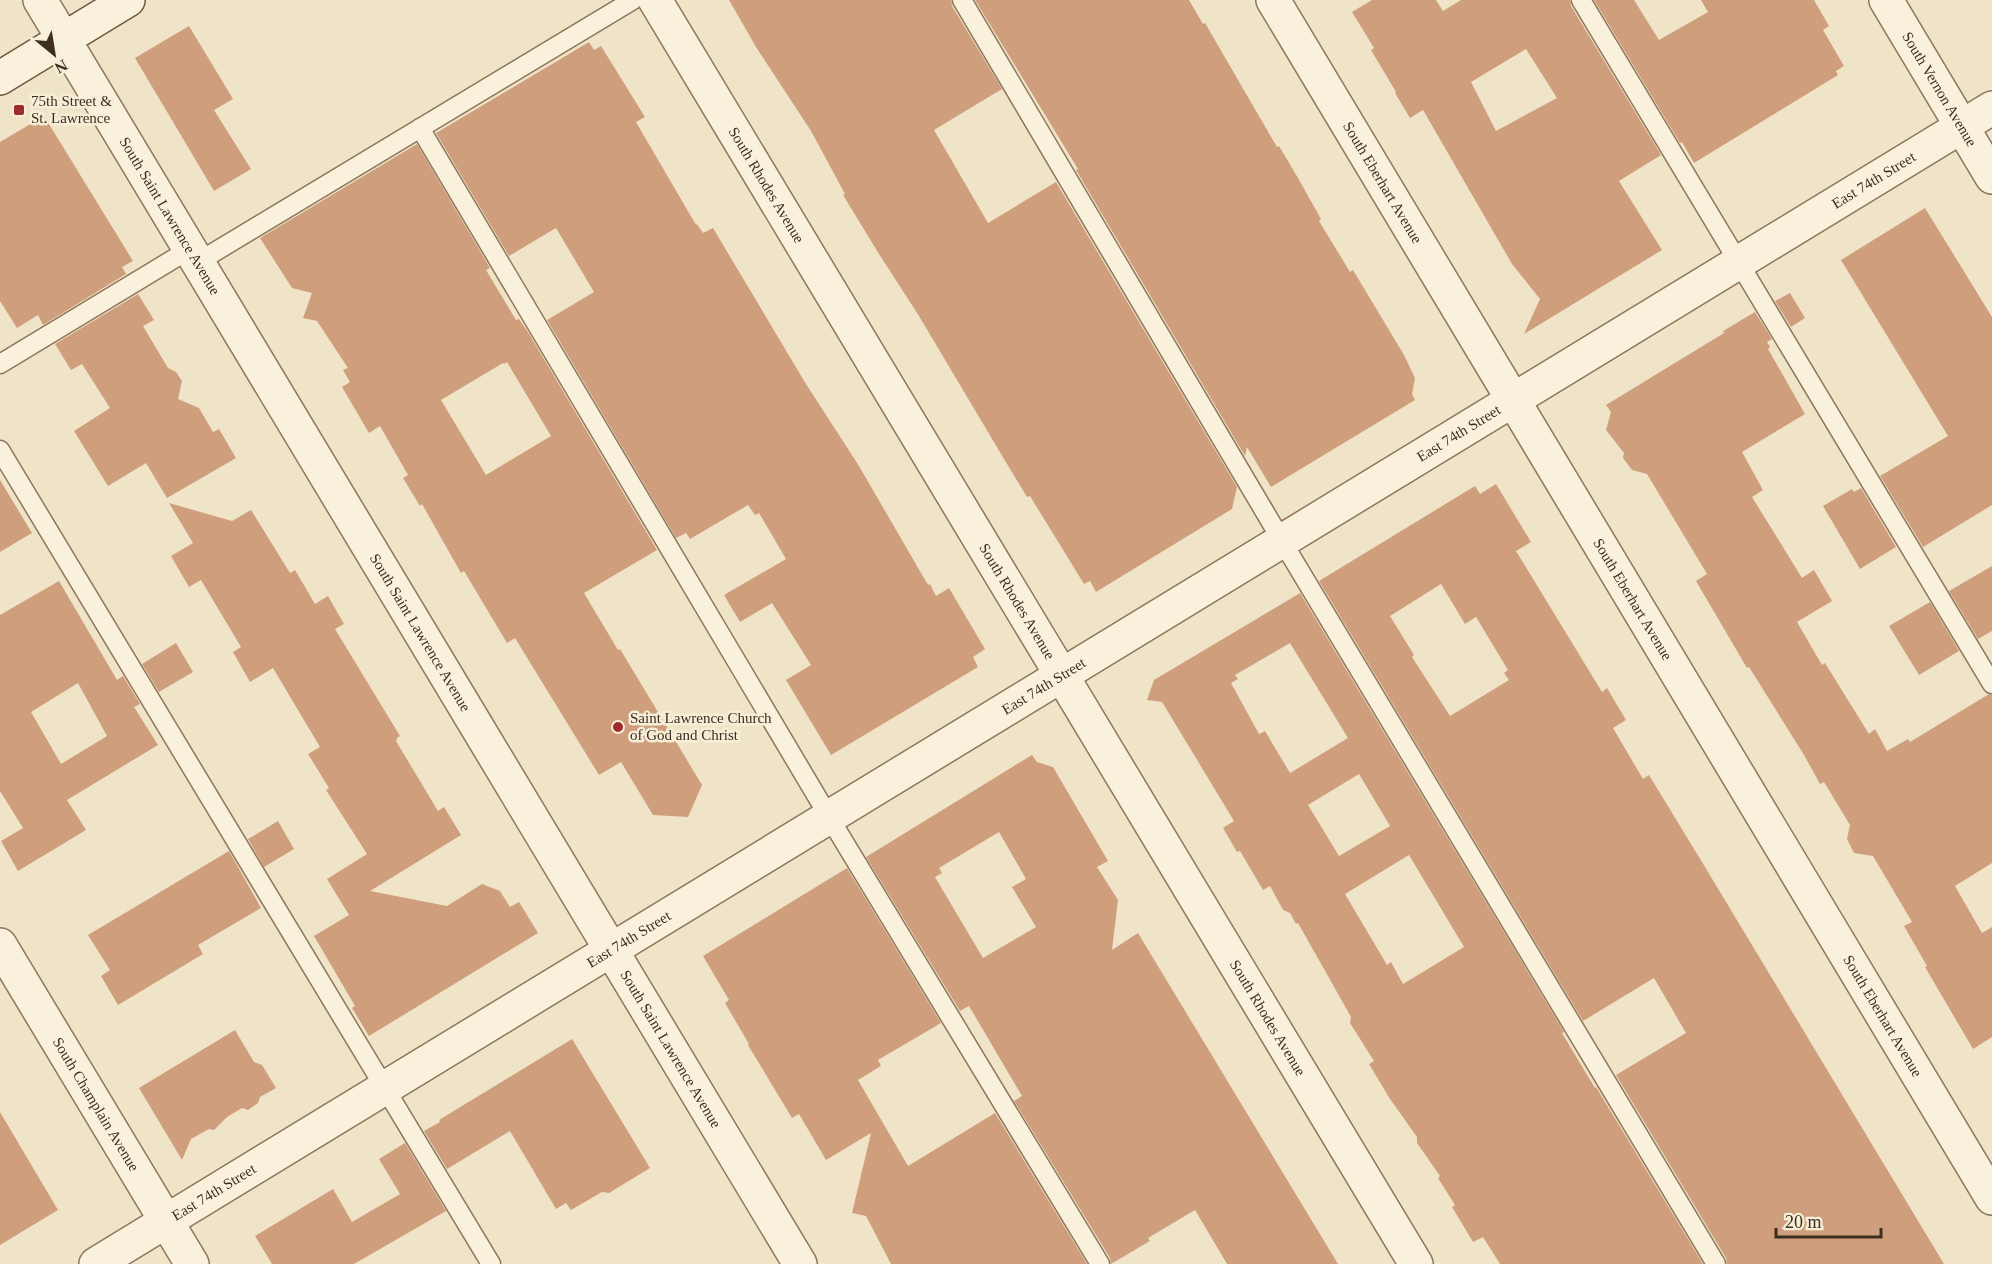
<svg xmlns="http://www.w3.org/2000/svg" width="1992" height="1264" font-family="Georgia,serif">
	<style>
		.building { fill: #cf9f7d; fill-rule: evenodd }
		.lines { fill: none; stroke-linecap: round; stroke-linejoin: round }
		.lane-casing { stroke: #8d765c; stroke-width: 21 }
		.street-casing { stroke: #8d765c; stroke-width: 36 }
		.secondary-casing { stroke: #6f573f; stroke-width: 36 }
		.lane { stroke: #faf1dc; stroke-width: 18 }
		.street { stroke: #faf1dc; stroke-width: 33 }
		.secondary { stroke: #faf1dc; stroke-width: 33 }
		.poi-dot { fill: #9e2a2b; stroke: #f7eed8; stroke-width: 2 }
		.labels { text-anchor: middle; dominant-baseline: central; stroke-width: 5; stroke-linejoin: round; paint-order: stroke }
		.street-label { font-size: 15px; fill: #3d2e20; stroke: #f7eed8 }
		.poi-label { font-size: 15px; fill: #3d2e20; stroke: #f7eed8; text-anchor: start }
	</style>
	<rect width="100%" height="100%" fill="#f0e4c8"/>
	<g class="building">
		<path d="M729,0H951L952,6L1002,89L934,130L988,223L1056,182L1237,487L1232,509L1096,592L1090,581L1084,584L1030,496L1027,497L1004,459L919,316L879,254L843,195L845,194L811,131L756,47Z"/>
		<path d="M975,0H1189L1203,24L1205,23L1277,147L1279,146L1298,178L1321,219L1319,221L1350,272L1353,270L1404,355L1415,378L1412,394L1415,400L1271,487L1247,447L1245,456L1076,170L1078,169Z"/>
		<path d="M1372,0H1436L1443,11L1461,0H1570L1571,6L1661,155L1619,181L1662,250L1524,334L1540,299L1512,264L1423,110L1410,118L1395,93L1396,92L1371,50L1374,48L1352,12ZM1526,49L1557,98L1496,131L1471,82Z"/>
		<path d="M1594,0H1634L1659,40L1708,12L1701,0H1814L1829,26L1823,30L1844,66L1836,71L1838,75L1694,163L1682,142L1680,143Z"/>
		<path d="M189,26L233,99L214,110L251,169L214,191L135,58Z"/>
		<path d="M589,42L594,50L601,46L645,117L636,122L696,225L697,224L703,233L713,228L806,384L859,466L928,585L930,584L936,596L949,588L985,649L973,657L978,667L831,755L786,680L811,665L772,603L740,622L724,595L786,559L759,513L755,515L748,505L690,539L686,533L676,538L547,320L594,292L556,228L509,256L436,133Z"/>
		<path d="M44,116L133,261L122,267L126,274L43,325L38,315L17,328L0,301V142Z"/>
		<path d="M417,144L490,268L486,270L516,320L519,319L528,332L657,550L584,593L618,650L620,649L702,785L688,817L653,815L621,762L599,775L515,638L507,643L464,571L461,573L422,504L420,506L403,478L408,475L380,426L369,433L342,387L350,382L343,370L348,368L317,321L303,318L312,293L292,288L260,238ZM507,362L551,436L486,475L441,400L503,363L504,364Z"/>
		<path d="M1925,208L1992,317V505L1923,547L1880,476L1948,436L1841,260Z"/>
		<path d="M1790,293L1805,318L1791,327L1775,301Z"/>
		<path d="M138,294L154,320L143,326L168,368L176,372L182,381L178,399L199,408L213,432L219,429L236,458L167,498L146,463L108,486L74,431L110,408L82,364L71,370L55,344Z"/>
		<path d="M1755,312L1772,339L1767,342L1770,347L1768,349L1805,414L1742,452L1763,490L1752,497L1802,578L1814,570L1832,601L1797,622L1822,665L1825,663L1869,734L1875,729L1887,751L1908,739L1910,742L1989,694L1992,695V863L1955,886L1982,933L1992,927V1037L1973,1049L1925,967L1927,966L1904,926L1912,922L1873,856L1854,853L1847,839L1850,825L1824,782L1820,784L1804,755L1749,667L1747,668L1696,581L1707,574L1647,474L1632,470L1623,458L1624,453L1606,430L1611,412L1606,405L1724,333L1723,331Z"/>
		<path d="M0,480L32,533L0,552Z"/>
		<path d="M1496,484L1531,542L1516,551L1602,692L1607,688L1626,720L1613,728L1643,779L1649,775L1702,862L1944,1264H1727L1726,1258L1616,1075L1686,1033L1654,978L1583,1021L1319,581L1475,486L1480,494ZM1441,584L1465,624L1476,617L1508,670L1504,673L1509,680L1450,716L1412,657L1414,655L1390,616Z"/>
		<path d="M1861,488L1896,547L1860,569L1823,506L1852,489L1854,492Z"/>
		<path d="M169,503L232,521L251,510L290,573L295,570L315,604L328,596L344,624L335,629L400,736L397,738L396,741L438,811L444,807L461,835L370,891L447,906L482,884L500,891L510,907L519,902L538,933L369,1036L352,1008L355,1006L314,936L349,915L327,879L367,854L326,790L329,788L308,754L320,747L273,668L250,682L233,652L241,647L201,580L189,587L171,556L193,543Z"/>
		<path d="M1992,566V631L1978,639L1949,591Z"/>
		<path d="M59,581L117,680L123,676L140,704L134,707L158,745L67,800L86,830L18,871L1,841L23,828L0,791V615ZM78,683L107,736L61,764L31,712Z"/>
		<path d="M1300,593L1564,1032L1562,1033L1595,1088L1596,1087L1703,1264H1500L1483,1237L1473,1242L1452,1207L1455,1205L1438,1178L1440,1176L1417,1143V1137L1390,1099L1369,1064L1374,1061L1350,1023L1351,1017L1298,923L1296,924L1290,913L1283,910L1270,886L1263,890L1240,851L1237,852L1223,828L1234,821L1162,702L1147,700L1154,680ZM1290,643L1348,738L1290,773L1265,731L1259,734L1231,683L1238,679L1235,675ZM1359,774L1390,826L1339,856L1308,805ZM1409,855L1464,947L1403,984L1391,962L1387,965L1345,894Z"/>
		<path d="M1930,602L1959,651L1919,675L1889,626Z"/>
		<path d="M176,643L193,672L159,692L142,664Z"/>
		<path d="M1032,755L1037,762L1053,767L1108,861L1097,867L1118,900L1112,950L1138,933L1338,1264H1227L1195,1210L1148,1238L1150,1241L1111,1264L1110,1258L1014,1101L1022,1096L969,1006L960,1011L866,857ZM999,832L1026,879L1012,887L1036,927L983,958L935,877L942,873L939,868Z"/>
		<path d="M278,821L294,849L264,867L248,839Z"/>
		<path d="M229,851L261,908L198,945L203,954L118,1005L101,976L110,970L88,935Z"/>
		<path d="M847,868L941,1023L878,1060L881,1066L858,1080L908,1166L995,1113L1087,1264H891L866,1216L852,1213L871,1133L826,1160L799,1114L792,1118L748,1045L749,1044L725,1003L729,1000L703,956Z"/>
		<path d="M235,1030L254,1062L262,1065L276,1088L260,1097L258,1103L248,1110L242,1108L227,1117L214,1130L209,1129L191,1139L182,1160L139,1088Z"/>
		<path d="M572,1039L650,1168L609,1193L602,1192L571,1210L566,1203L556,1209L510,1131L447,1169L424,1131L440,1122L439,1120Z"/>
		<path d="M0,1112L58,1210L0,1245Z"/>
		<path d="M405,1143L446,1211L354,1264H272L255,1236L333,1189L352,1222L400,1194L379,1159Z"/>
	</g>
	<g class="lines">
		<defs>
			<g id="lane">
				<path d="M962,0L1282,541L1716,1264"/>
				<path d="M1581,0L1992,684"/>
				<path d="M420,128L829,817L1100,1264"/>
				<path d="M198,262L633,0"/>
				<path d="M0,364L190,249"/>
				<path d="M0,450L491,1264"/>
			</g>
			<g id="street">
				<path id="s1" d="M40,0L800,1264"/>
				<path id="s2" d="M655,0L1416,1264"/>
				<path id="s3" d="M1273,0L1992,1198"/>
				<path id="s4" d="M1886,0L1992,177"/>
				<path id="s5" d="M0,945L192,1264"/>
				<path id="s6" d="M96,1264L1992,108"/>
			</g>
			<path id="secondary" d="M0,78L128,0"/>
		</defs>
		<use href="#lane" class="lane-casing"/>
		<use href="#street" class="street-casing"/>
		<use href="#secondary" class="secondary-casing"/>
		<use href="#lane" class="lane"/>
		<use href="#street" class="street"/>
		<use href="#secondary" class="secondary"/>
	</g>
	<g class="poi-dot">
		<rect x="13" y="104" width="12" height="12" rx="3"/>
		<circle cx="618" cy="727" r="6"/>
	</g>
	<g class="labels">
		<g class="street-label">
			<text stroke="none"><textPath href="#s4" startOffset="104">South Vernon Avenue</textPath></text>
			<text stroke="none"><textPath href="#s6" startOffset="2082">East 74th Street</textPath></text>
			<text stroke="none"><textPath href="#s3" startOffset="213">South Eberhart Avenue</textPath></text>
			<text stroke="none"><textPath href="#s2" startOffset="216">South Rhodes Avenue</textPath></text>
			<text stroke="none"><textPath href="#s1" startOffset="252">South Saint Lawrence Avenue</textPath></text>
			<text stroke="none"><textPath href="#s6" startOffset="1596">East 74th Street</textPath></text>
			<text stroke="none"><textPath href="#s3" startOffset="699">South Eberhart Avenue</textPath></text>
			<text stroke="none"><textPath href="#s2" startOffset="702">South Rhodes Avenue</textPath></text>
			<text stroke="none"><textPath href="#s1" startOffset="738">South Saint Lawrence Avenue</textPath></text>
			<text stroke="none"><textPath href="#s6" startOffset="1110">East 74th Street</textPath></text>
			<text stroke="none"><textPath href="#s6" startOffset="624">East 74th Street</textPath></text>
			<text stroke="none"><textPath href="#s3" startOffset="1185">South Eberhart Avenue</textPath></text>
			<text stroke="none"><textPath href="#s2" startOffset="1188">South Rhodes Avenue</textPath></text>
			<text stroke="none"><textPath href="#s1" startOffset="1224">South Saint Lawrence Avenue</textPath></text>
			<text stroke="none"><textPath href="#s5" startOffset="186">South Champlain Avenue</textPath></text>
			<text stroke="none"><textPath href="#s6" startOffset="138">East 74th Street</textPath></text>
		</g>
		<g class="poi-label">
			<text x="31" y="101">75th Street &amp;<tspan x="31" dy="17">St. Lawrence</tspan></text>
			<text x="630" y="718">Saint Lawrence Church<tspan x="630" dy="17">of God and Christ</tspan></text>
		</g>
	</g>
	<g transform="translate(54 54) rotate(150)" stroke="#f7eed8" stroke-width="4.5" paint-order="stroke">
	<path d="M0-4.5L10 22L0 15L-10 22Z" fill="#3d2e20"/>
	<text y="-9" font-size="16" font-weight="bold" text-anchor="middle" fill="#3d2e20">N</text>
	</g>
	<path d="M1776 1228v9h105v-9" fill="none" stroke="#3d2e20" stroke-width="3"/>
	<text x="1785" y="1228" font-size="18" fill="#3d2e20" stroke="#f7eed8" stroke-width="4.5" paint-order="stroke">20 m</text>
</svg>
